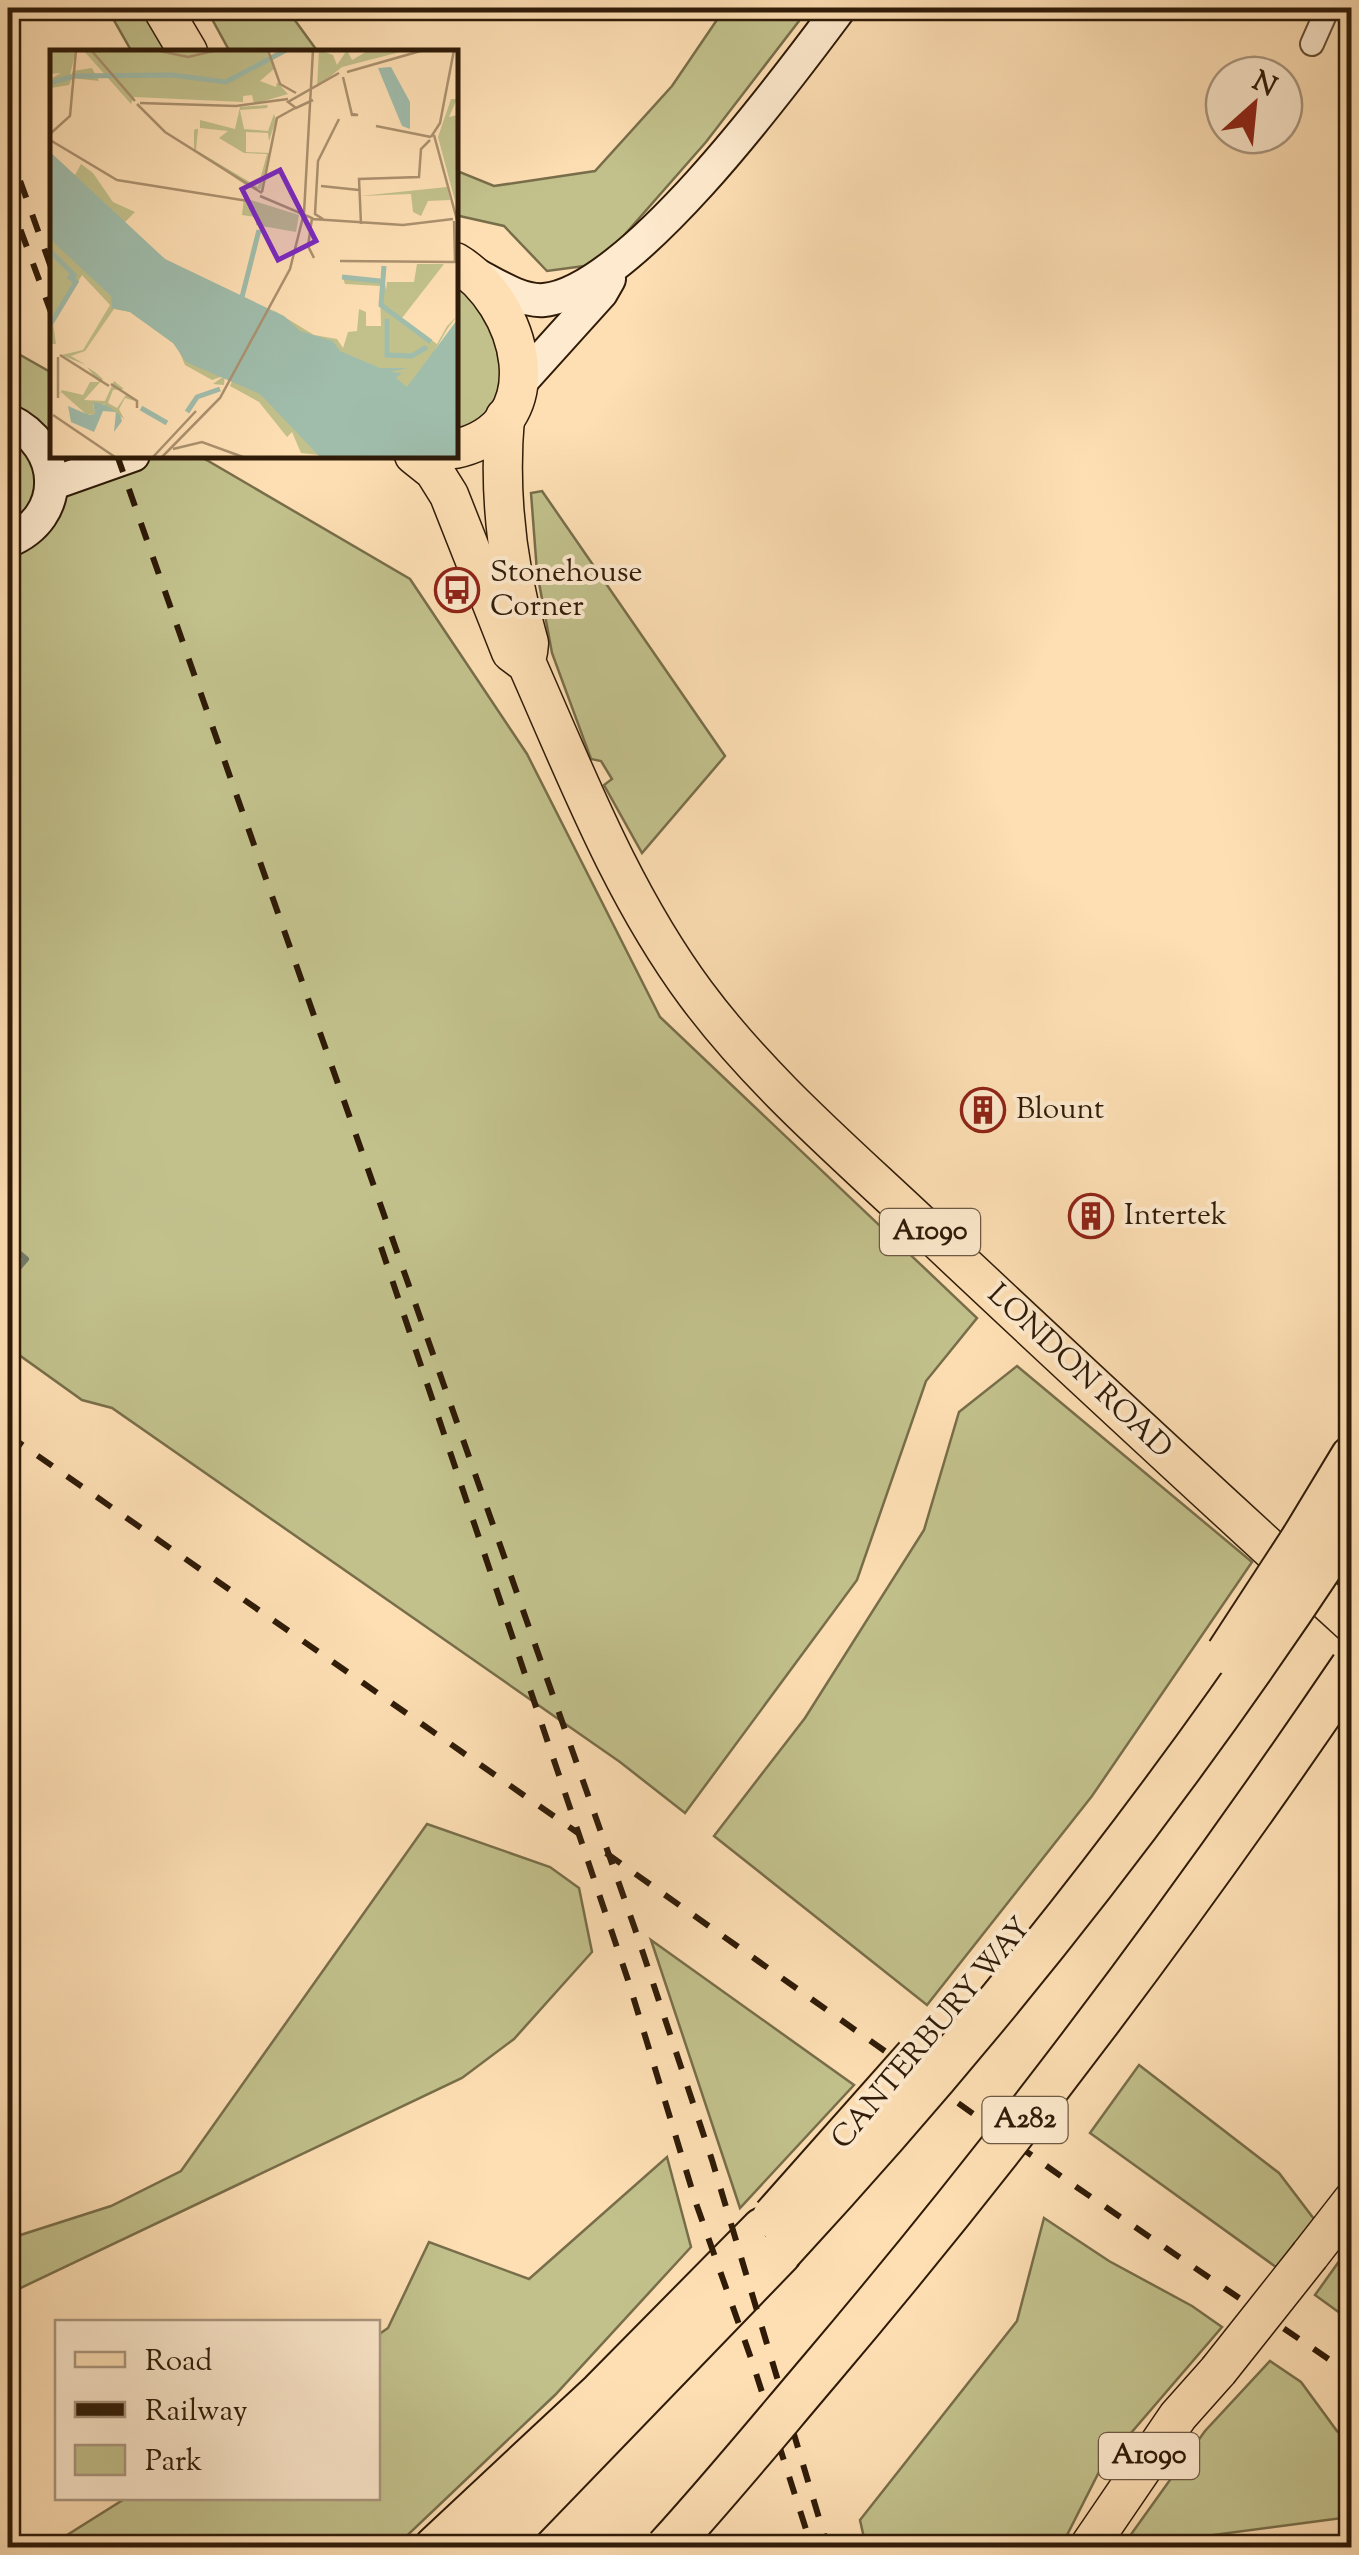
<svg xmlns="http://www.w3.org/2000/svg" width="1359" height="2555" font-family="'Sorts Mill Goudy',serif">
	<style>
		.green { fill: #c2c18c; stroke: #786e4a; stroke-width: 2.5 }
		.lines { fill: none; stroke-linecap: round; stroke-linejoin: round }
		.stream { stroke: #737c6a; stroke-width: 6 }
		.street-casing { stroke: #634c33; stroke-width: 26 }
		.secondary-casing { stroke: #2f1b08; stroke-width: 36 }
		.primary-casing { stroke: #2f1b08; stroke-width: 41 }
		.highway-casing { stroke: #2f1b08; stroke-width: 46 }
		.street { stroke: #feeace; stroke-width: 22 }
		.secondary { stroke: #feeace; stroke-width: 32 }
		.primary { stroke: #fedfb4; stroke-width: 38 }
		.highway { stroke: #fedfb4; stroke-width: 42 }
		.rail { stroke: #2f1b08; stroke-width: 6; stroke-dasharray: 18 18; stroke-linecap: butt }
		.primary-bridge-casing { stroke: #2f1b08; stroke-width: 41; stroke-linecap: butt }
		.highway-bridge-casing { stroke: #2f1b08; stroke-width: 46; stroke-linecap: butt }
		.primary-bridge { stroke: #fedfb4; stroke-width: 38 }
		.highway-bridge { stroke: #fedfb4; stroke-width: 42 }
		.labels { text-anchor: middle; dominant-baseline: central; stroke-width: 8; stroke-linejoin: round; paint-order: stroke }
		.shield { fill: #feeace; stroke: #6d5943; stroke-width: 2.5 }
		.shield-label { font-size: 28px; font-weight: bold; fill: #2f1b08 }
		.poi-label { font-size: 30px; fill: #2f1b08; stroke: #feeace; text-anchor: start }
		.street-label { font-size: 30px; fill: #2f1b08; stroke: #feeace }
		.inset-river { fill: none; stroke: #a0bdac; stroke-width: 5 }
		.inset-road { fill: none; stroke: #ab916f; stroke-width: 2.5 }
		.view { fill: #7b2cbf; fill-opacity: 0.15; stroke: #7b2cbf; stroke-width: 5 }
		.inset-edge { fill: none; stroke: #2f1b08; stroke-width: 5 }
	</style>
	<rect width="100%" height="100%" fill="#fedfb4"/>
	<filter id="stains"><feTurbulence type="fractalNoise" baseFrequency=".002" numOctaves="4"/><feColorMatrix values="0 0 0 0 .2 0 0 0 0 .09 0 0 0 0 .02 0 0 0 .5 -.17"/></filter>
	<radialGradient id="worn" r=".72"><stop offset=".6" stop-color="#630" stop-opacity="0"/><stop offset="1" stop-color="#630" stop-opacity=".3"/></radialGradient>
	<g class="green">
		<path d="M107,8H141L166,52H132Z"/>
		<path d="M206,8H286L318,52H230Z"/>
		<path d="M725,8H809L706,142L599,264L547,271L504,226L455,215V170L494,186L595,171L672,86Z"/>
		<path d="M455,287L472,298L501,344L502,404L455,439Z"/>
		<path d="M8,348L52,373V455H198L410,579L527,754L660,1017L977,1318L926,1381L857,1580L685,1813L620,1762L112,1408L82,1400L8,1347Z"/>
		<path d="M542,491L725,756L642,853L604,785L612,779L601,761L591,759L552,653L537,572L531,493Z"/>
		<path d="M1017,1366L1252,1562L1092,1796L927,2005L714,1836L805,1718L924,1530L959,1412Z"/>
		<path d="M427,1824L550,1867L579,1888L592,1952L514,2039L462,2078L8,2294V2239L111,2206L181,2171Z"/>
		<path d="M651,1940L854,2085L740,2208Z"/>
		<path d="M1139,2065L1279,2173L1314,2219L1276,2267L1090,2133Z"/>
		<path d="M667,2157L691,2247L555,2395L395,2547H48L126,2498H378V2335L388,2328L429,2242L529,2279Z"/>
		<path d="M1044,2218L1109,2261L1192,2306L1222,2327L1101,2468L1061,2547H866L860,2520L1017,2321Z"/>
		<path d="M1340,2260L1351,2276V2321L1315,2295Z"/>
		<path d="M1270,2361L1301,2382L1337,2431L1351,2442V2520L1342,2518L1122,2547L1205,2431Z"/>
	</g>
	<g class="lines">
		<path class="stream" d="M8,1244L26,1259L8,1280"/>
		<defs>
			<path id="street" d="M1312,44L1328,8"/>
			<g id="secondary">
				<path d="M473,273C493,283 520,302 544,300C631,292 787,79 840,8"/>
				<path d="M518,385L601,293L609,279"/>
				<path d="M8,420C64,446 67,517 8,541"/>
				<path d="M51,484L133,455"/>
			</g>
			<g id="primary">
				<path d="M162,8L188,52"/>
				<path d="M455,262C523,302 556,427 455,449"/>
				<path d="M505,417C498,495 507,568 529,643L528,652"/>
				<path d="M414,455L434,471L449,495L511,652L527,664C577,777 622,894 696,994C762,1083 849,1156 929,1232C1069,1364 1210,1494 1352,1624"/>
				<path d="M1310,2255L1352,2201"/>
				<path d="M1088,2548L1178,2416L1218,2371"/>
			</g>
			<g id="highway">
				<path d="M1303,1538L1352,1457"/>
				<path d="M1330,1553L1352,1515"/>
				<path d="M435,2548L601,2393L763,2229"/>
				<path d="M495,2548L780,2253"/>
			</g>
		</defs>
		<use href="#street" class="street-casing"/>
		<use href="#secondary" class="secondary-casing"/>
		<use href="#primary" class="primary-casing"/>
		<use href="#highway" class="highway-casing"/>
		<use href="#street" class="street"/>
		<use href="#secondary" class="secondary"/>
		<use href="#primary" class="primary"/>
		<use href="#highway" class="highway"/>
		<g class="rail">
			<path d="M8,147L52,270"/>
			<path d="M8,196L52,315"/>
			<path d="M117,455L635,1929L712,2160L828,2548"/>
			<path d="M381,1247L628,1980L697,2206L753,2364L812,2548"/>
			<path d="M8,1435L578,1833"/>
			<path d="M606,1853L1072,2184L1352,2375"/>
		</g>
		<defs>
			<path id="primary-bridge" d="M1218,2371L1310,2255"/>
			<g id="highway-bridge">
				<path d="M1228,1653L1303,1538"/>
				<path d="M774,2217L916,2057"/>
				<path d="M781,2251C983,2033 1166,1801 1330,1553"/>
				<path d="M667,2548C720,2490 770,2429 821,2369C1011,2145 1187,1910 1352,1667"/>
			</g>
		</defs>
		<use href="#primary-bridge" class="primary-bridge-casing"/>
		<use href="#highway-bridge" class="highway-bridge-casing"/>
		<use href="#primary-bridge" class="primary-bridge"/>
		<use href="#highway-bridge" class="highway-bridge"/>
	</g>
	<defs>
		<symbol id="bus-ring" viewBox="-11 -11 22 22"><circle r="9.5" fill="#feeace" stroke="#8f2418" stroke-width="1.5"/><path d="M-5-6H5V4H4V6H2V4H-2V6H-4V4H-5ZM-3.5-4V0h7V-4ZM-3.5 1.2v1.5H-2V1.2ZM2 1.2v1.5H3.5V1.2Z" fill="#8f2418"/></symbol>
		<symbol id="building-ring" viewBox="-11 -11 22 22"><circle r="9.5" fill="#feeace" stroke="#8f2418" stroke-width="1.5"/><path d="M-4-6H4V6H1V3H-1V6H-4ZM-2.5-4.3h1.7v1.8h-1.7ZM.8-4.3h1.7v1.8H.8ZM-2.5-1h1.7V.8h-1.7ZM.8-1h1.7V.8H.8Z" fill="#8f2418"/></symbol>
	</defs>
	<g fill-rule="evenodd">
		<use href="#bus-ring" x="432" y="565" width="50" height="50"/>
		<use href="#building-ring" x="958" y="1085" width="50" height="50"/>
		<use href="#building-ring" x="1066" y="1191" width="50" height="50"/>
	</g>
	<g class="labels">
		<g class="shield">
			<rect x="880" y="1209" width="100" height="46" rx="8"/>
			<rect x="982.5" y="2097" width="85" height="46" rx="8"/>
			<rect x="1099" y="2433" width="100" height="46" rx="8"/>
		</g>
		<g class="shield-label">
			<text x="930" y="1232">A1090</text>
			<text x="1025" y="2120">A282</text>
			<text x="1149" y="2456">A1090</text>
		</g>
		<g class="poi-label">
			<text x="490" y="573">Stonehouse<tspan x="490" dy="34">Corner</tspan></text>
			<text x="1016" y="1110">Blount</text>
			<text x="1124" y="1216">Intertek</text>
		</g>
		<g class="street-label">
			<text transform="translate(1079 1372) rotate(43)">LONDON ROAD</text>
			<text transform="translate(932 2034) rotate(-50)">CANTERBURY WAY</text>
		</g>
	</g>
	<g transform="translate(50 50)">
		<rect width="408" height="408" fill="#fedfb4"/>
		<path d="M0,0L25,3L19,30L23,21L42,18L49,31L22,28L19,35L1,38L5,29H0L11,23L0,24ZM33,0H217L225,18L210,31L226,37L227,32L238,44L204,54L202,45L193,46V52L84,47L81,54ZM269,0L283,5L287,15L297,0L302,10L319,0H358L292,17L267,37ZM401,49H407L399,67L407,65L405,151L388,87ZM218,55L217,58L190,60L194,79L218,81L224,64L226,70L219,91L218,83L196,82V102L219,103L211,139L200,138L144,100V80L146,79H148L146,100L208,137L217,104L194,103L169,88L178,81L150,78V70L185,79L190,57ZM0,102L25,125L31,114L43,123L63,152L85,162L73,174L115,209L211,259L188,260L89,192ZM397,137L400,150L378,151L371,166L363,162L361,144L310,146ZM194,148L249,165L246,182L206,175V167L192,165ZM0,184L175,321L174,335L163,334L174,326L162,330L135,315L127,296L80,262L64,259L35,301L21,306L36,315L11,305L33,300L60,255L32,225L3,273L6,294H0ZM367,214H394L352,268L387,294L397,276L407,266L398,278L378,312L407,270L364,343L314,341L223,260L264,285L287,289L293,298L298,282L307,281L309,259L316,262V276H331L330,236L295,234L293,228L334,229L336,240L337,232H364ZM37,317L45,322L53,329L34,350L55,351L64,331L74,339L63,340L58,353L67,358L76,345L85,351L75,348L69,359L74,369L54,354H43L45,364L37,365L11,342L5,349L12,340L33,345L40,332H49ZM182,331L201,335L287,407L251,403L242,382L237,387L209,352L180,336Z" fill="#c2c18c"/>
		<path d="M341,17L360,52V79L352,76L328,18ZM0,102L115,209L234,266L250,281L283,291L290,301L330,318H358L340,322L352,323L346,328L357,337L407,270V407H270L210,344L136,312L123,293L80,262L62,258L61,246L0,189ZM43,352L56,355L70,365L72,371L64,382L66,362L53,361L44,382L21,372L18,356L39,365L45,364Z" fill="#a0bdac"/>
		<path class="inset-river" d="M0,33L24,26L122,25L176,32L236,0M0,201L26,227M334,216L331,255L381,292M292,227L330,231M192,247L209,180M337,269V305L362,306L377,297M0,275L26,232L18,226M91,358L117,373M137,362L147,347L170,339"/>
		<path class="inset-road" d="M41,0L85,51M105,0L138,7L168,0M218,0L230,34L246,43M297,22L374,0M293,27L302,65H308L302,64M263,50L246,58L238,52L289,23M90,53L186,56L238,49M87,54L115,82L212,143M326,76L381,87M0,84L20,66L26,0M384,85L407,170M381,87L390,73L404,0M0,90L67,130L198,151M271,136L309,140M212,142L227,68L245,58M210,146L262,168L258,196L264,208M262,169L353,175L403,169M273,169L265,164L268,111L289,69M311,174L309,129L369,127L371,99L380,90M290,211L405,212L404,171M10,305L59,336M61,334L87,351V358M8,348V307M3,365L65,407M123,399L152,392L193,407M103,407L146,361M112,407L170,348L240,219L254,163L263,0"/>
		<path class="view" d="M230,120L266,191L228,210L192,139Z"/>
		<rect width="408" height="408" class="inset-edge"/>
	</g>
	<rect width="1359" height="2555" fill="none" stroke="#fedfb4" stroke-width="40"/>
	<rect x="10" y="10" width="1339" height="2535" fill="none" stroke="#2f1b08" stroke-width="5"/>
	<rect x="20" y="20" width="1319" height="2515" fill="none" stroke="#2f1b08" stroke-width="2.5"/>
	<rect x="55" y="2320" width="325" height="180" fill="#feeace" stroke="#ab977f" stroke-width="2.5"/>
	<rect x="75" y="2352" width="50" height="15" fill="#fedfb4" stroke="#ab977f" stroke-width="2.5"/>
	<text x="145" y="2370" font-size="30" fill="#2f1b08">Road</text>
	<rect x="75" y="2402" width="50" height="15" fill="#2f1b08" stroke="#ab977f" stroke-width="2.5"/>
	<text x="145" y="2420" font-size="30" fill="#2f1b08">Railway</text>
	<rect x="75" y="2445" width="50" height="30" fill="#c2c18c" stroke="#ab977f" stroke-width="2.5"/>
	<text x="145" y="2470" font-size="30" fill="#2f1b08">Park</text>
	<g transform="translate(1254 105) rotate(27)"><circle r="48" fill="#feeace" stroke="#ab977f" stroke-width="2.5"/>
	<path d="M0-8L18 38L0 25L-18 38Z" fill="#8f2418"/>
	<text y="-15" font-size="28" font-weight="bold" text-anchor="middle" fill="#2f1b08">N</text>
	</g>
	<rect width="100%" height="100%" filter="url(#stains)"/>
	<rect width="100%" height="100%" fill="url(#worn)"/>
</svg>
